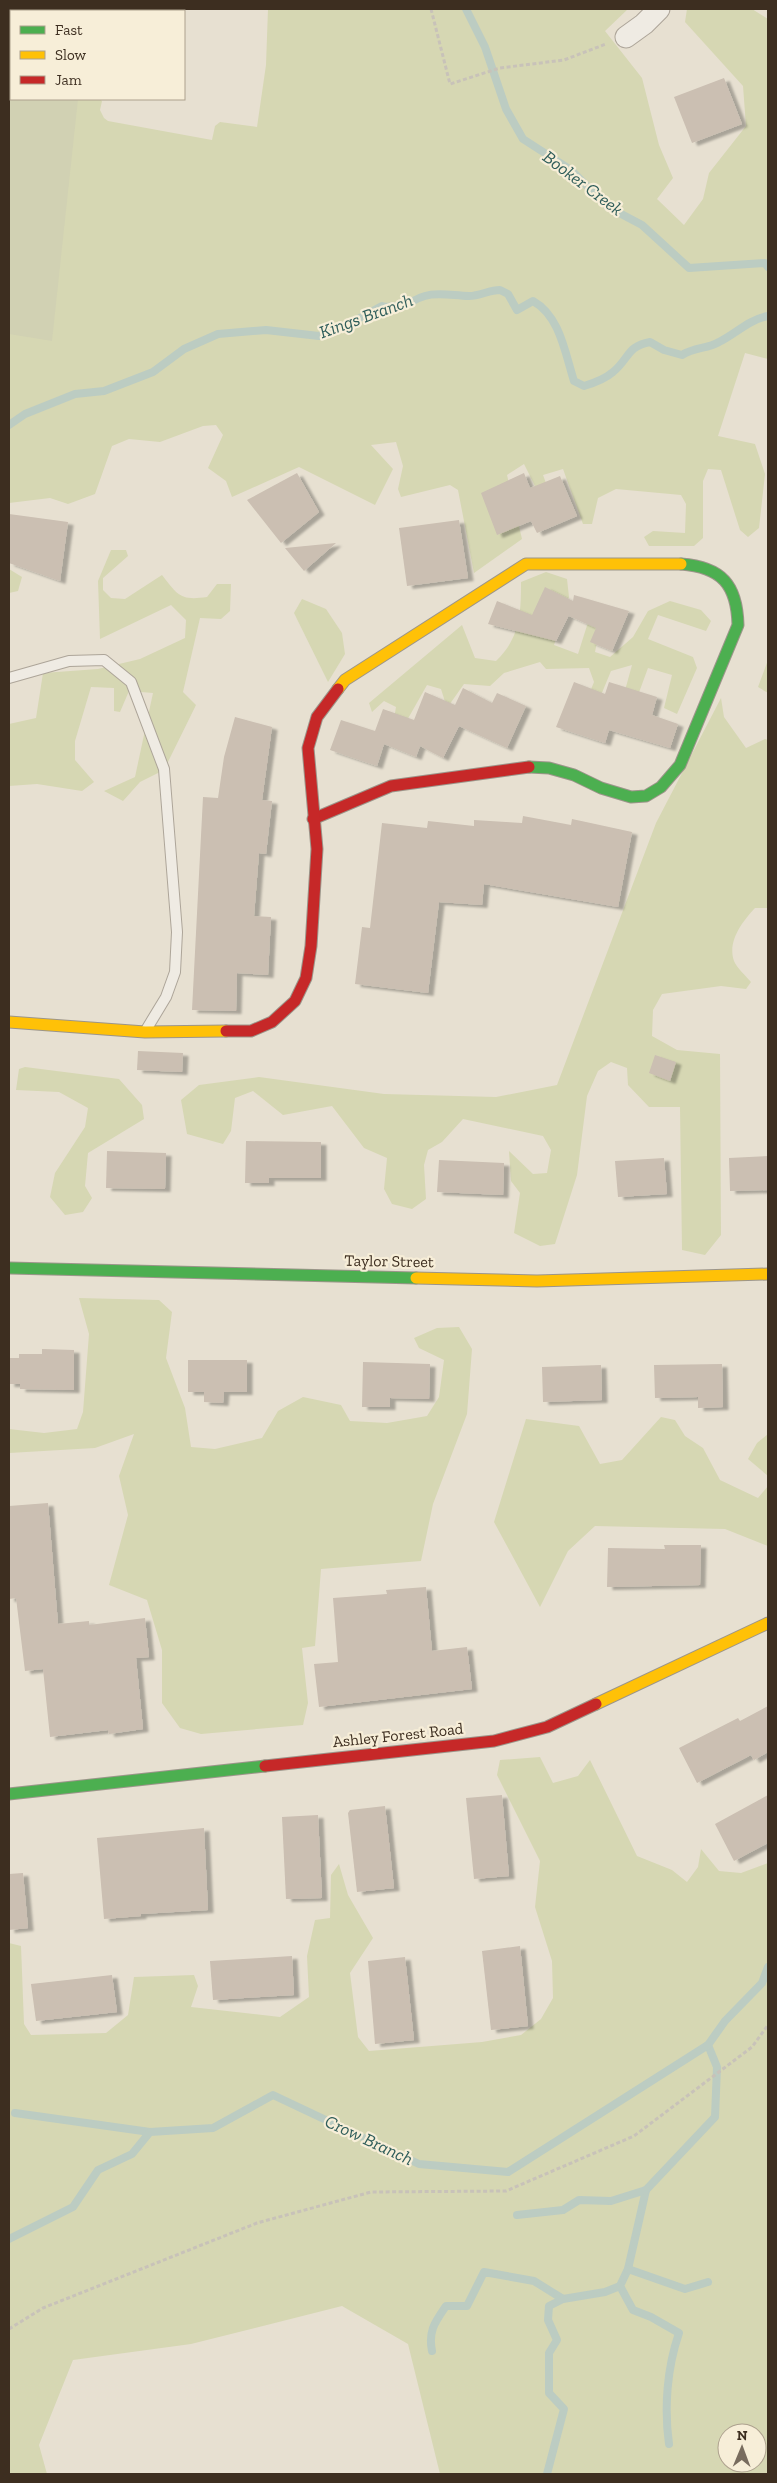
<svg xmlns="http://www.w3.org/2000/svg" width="777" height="2483" font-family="'Zilla Slab',serif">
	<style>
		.green { fill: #d6d7b3; fill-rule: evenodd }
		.cemetery { fill: #d1d1b3 }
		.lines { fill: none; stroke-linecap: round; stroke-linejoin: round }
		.stream { stroke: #bcccc2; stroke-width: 8 }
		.building { fill: #cbbfb2; filter: url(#shadow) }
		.lane-casing { stroke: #ada599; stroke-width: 12 }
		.street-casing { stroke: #ada599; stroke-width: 23 }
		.fast-casing { stroke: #9c958a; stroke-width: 13 }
		.slow-casing { stroke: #9c958a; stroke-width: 13 }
		.jam-casing { stroke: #9c958a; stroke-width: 13 }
		.path { stroke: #c8c2b9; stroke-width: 3; stroke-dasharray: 4 2.5; stroke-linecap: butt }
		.lane { stroke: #efebe3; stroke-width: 10 }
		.street { stroke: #efebe3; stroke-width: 21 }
		.fast { stroke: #4caf50; stroke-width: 11 }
		.slow { stroke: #ffc107; stroke-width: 11 }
		.jam { stroke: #c62828; stroke-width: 11 }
		.labels { text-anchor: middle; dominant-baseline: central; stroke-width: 4.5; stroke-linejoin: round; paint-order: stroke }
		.street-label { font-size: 16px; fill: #3d2e20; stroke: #f7eed8 }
		.water-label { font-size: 18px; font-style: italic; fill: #2f5d5a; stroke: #f7eed8 }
	</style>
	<defs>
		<filter id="shadow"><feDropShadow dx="5.5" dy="3" stdDeviation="1" flood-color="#0004"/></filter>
	</defs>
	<rect width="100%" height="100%" fill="#e7e0d1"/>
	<g class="green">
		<path d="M9,9H107V11H24Z"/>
		<path d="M268,9H628L605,31L642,78L659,145L673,178L657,199L684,225L703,199L709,173L746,126L743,86L685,22L687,9H752L768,19V359L745,353L718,436L755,444L765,474L759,528L748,537L740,530L721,470L708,469L703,481V538L694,546H649L644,537L653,531L685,533L686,504L681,495L616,489L598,498L592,524H583L563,469L543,475L560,521L554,524L524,464L507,475L522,539L474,573L458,490L450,485L401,497L398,489L403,466L396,442L371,445L393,469L375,505L299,467L232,497L226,481L208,468L223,435L216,425L203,426L160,442L129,439L112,446L95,494L68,504L50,498L9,503V15H11V99H100L102,101L100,110L104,118L108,121L212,140L215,126L220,122L257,127L266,65Z"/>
		<path d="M111,550H126L128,556L103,578V590L111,598L125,599L162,575C178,595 180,601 207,597L217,584H231L230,611L221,619L200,618L183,692L196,705L164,770L140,782L123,801L104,791L135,777L153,693L129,691L120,712L114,711V688L91,687L75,741V760L94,782L82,791L37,784L9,786V724L36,718L43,673L98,669L140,659L185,638L186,620L171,605L100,639L98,581Z"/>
		<path d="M9,569L22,577L18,591L9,593Z"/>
		<path d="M546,572L567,579L569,597L554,645L578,654L590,616L601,621L595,652L610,657L633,637L648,611L670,601L701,610L711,621L706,631L658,615L648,639L693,657L697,668L677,714L664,708L672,675L648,668L634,706L621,705L632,665L611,671L589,724L579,719L594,682L589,668L546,669L540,662L504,673L490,686L464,684L447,708L441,689L427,685L397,738L392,731L396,707L384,701L372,712L369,703L462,625L475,658L496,661C520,638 521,614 521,582Z"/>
		<path d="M302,599L326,609L342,633L345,654L328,682L294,613Z"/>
		<path d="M768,660V693L758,687Z"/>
		<path d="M721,698L724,717L746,748L765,739L768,740V908H755C743,921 727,941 734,961C737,968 746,976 751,982L746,989L721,986L662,994L653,1010L652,1036L677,1050L720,1054L721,1235L705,1255L682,1250L680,1107H649L628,1085L627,1068L611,1062L598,1071L587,1096L577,1175L555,1244L540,1246L514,1233L520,1193L511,1181L509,1151L533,1174L547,1173L551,1150L543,1136L463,1119L442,1142L428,1150L424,1165L426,1199L412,1209L392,1204L384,1189L387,1158L364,1148L332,1106L283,1115L253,1091L235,1098L231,1131L223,1144L187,1134L181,1100L199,1085L259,1077L384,1094L496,1097L557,1085L656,823Z"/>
		<path d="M25,1067L119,1079L142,1105L144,1119L88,1153L85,1186L92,1198L83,1212L65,1215L50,1197L55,1173L85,1127L88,1108L59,1092L16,1090L19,1069Z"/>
		<path d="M79,1298L159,1300L172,1312L166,1358L185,1408L191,1447L215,1449L262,1438L278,1411L303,1397L341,1405L350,1421L387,1423L427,1416L439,1397L444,1360L419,1348L414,1338L437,1328L459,1327L472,1349L467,1414L433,1504L421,1561L321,1569L315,1646L302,1648L308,1703L303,1725L201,1734L180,1728L162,1703V1650L147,1600L109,1585L128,1515L119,1476L134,1434L95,1448L9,1453V1429L44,1433L77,1429L83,1412L89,1334Z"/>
		<path d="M661,1417L675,1420L685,1436L703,1448L720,1480L758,1498L768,1486V1546L725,1529L595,1526L568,1551L540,1607L494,1522L526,1419L579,1426L600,1464L622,1460Z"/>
		<path d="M768,1434V1476L748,1459L757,1443Z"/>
		<path d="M540,1757L553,1783L578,1776L590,1760L637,1856L672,1870L687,1882L698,1867L701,1849L719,1871L741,1873L768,1863V2474H440L408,2344L342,2306L191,2344L73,2360L39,2445L47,2474H9V1943L21,1946L24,2024L31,2035L106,2033L128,2015L134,1977L194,1975L198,1986L191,2007L280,2017L309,1997L307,1956L315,1920L330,1918L331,1875L339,1864L348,1895L373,1938L350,1973L358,2037L369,2051L482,2042L521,2035L541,2019L553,1998L552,1961L535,1907L540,1861L497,1775L500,1760ZM727,2433H757V2463H727Z"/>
	</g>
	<path class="cemetery" d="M9,19L11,20V99H78L52,341L9,334Z"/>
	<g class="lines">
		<g class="stream">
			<path d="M466,9L485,47L506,109L523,139L571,170L608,207L642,225L689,268L765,263L768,267"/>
			<path d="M9,425L25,414L75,394L104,391L153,372L184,349L218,334L266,330L319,336L349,324L382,306C390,309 398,304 407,305C429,289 444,295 469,296C480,296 489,290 500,290L508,294L517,310L533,301C560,316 565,353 574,381L584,386C594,383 605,379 613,372C629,359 627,346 650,342L664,350L682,355C695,347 707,349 719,342C737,333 748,320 768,316"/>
			<path d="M15,2113L150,2132"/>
			<path d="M646,2190L628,2269L620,2286L633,2310L651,2317L679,2333C667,2368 664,2408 669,2444"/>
			<path d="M517,2215L563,2210L579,2200L611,2201L646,2190L715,2117L717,2067L708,2045"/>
			<path d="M9,2239L73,2207L98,2170L132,2154L150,2132L213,2128L273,2095L419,2164L508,2172L708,2045L725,2021L762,1983L768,1967"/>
			<path d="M628,2269L685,2289L708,2282"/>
			<path d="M432,2351C428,2331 435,2322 446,2306H467L484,2272L534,2281L563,2299L605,2292L620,2286"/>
			<path d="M547,2474L564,2409L549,2393V2353L557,2340L548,2320L549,2306L563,2299"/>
		</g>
	</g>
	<g class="building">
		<path d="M724,78L742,124L692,143L674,97Z"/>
		<path d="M297,473L319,512L281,543L247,500Z"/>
		<path d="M524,473L530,488L560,476L577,516L537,533L531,521L497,535L481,493Z"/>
		<path d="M9,514L68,522L60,581L9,563Z"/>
		<path d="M459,520L468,578L407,586L399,528Z"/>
		<path d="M336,543L304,571L285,548Z"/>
		<path d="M545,587L573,601L574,595L629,611L612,651L590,642L596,628L569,616L570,613L556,641L488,624L497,601L532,615Z"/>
		<path d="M574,682L605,694L609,682L657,697L652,715L678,724L670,748L609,730L605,743L556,727Z"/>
		<path d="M463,688L492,703L497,693L526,706L507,748L459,726L443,758L420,746L416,757L384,744L377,766L330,750L341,720L375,731L383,709L414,720L425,692L455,705Z"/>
		<path d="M235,717L272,727L262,800L272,801L266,854L259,853L254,916L271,917L268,975L237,973L236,1011L192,1010L203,797L218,798L224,757Z"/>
		<path d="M523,816L571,825L572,819L632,832L618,907L484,884L482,905L439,902L428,993L355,984L362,927L370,928L382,823L427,828L428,821L474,826V820L522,823Z"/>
		<path d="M138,1051L183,1053L182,1072L137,1070Z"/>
		<path d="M655,1055L676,1062L670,1081L649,1073Z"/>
		<path d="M246,1141L321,1142V1178H269V1183H245Z"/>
		<path d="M107,1151L166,1153L165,1189L106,1188Z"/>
		<path d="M768,1156V1190L730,1191L729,1158Z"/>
		<path d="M664,1158L667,1194L618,1197L615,1161Z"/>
		<path d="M439,1160L504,1163L503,1195L437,1192Z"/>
		<path d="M42,1349L74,1350V1390L20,1389V1384H9V1358H19V1354H42Z"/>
		<path d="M188,1360H247V1392H224L223,1403L204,1402V1392H188Z"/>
		<path d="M363,1362L430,1364L429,1399L390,1398V1407H362Z"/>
		<path d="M722,1364L723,1407L698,1408V1397L655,1398L654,1365Z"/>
		<path d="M601,1365L602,1400L543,1402L542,1367Z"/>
		<path d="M48,1503L58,1624L89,1621V1625L145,1618L149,1657L136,1658L143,1729L109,1734L108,1730L50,1737L43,1669L25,1671L16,1598L9,1599V1506Z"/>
		<path d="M664,1545H701L700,1585L607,1587L608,1548L665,1549Z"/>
		<path d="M426,1587L432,1651L467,1647L472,1689L319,1707L314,1664L338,1662L333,1598L387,1594L386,1590Z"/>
		<path d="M768,1706V1752L754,1760L751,1755L697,1783L679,1748L738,1718L740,1721Z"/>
		<path d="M502,1795L509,1876L474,1879L466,1798Z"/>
		<path d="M768,1795V1843L734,1861L715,1824Z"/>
		<path d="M385,1806L394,1888L357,1892L348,1813L350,1810Z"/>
		<path d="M318,1815L322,1898L286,1899L282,1817Z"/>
		<path d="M204,1828L208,1910L141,1914V1916L104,1919L97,1838Z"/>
		<path d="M23,1873L28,1928L9,1930V1874Z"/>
		<path d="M520,1946L528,2026L491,2030L482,1951Z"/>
		<path d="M292,1956L294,1995L213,2000L210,1961Z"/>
		<path d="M405,1957L414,2040L375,2044L368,1961Z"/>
		<path d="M112,1975L117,2012L36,2021L31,1984Z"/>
	</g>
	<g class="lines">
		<defs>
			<path id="lane" d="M9,678L69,661L104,660L131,682L164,769L177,932L175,972L166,997L146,1030"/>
			<path id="street" d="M626,37L644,24L659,9"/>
			<g id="fast">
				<path d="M529,767L549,768L574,775L601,788L631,797L646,796L661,787L680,765L738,625C737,585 722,567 681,564"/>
				<path d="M9,1268L416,1278"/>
				<path d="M9,1794L265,1766"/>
			</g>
			<g id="slow">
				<path d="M338,689L345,680L526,564H681"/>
				<path d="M9,1022L145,1032L226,1031"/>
				<path d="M416,1278L537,1281L768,1274"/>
				<path d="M596,1704L768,1623"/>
			</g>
			<g id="jam">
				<path d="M313,819L391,786L529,767"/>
				<path d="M226,1031H251L272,1022L295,1001L306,978L311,946L317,849L308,748L317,717L338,689"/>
				<path d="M265,1766L494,1741L547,1727L596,1704"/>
			</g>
		</defs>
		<use href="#lane" class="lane-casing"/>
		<use href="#street" class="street-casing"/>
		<use href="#fast" class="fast-casing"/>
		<use href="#slow" class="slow-casing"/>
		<use href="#jam" class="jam-casing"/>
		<g class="path">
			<path d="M431,9L450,84L500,68L564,60L606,44"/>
			<path d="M9,13H11"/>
			<path d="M9,2329L43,2308L257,2223L371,2192L506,2191L634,2136L752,2047L768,2025"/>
		</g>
		<use href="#lane" class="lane"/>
		<use href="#street" class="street"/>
		<use href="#fast" class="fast"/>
		<use href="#slow" class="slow"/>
		<use href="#jam" class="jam"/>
	</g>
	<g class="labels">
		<g class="street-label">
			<text transform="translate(389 1261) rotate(1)">Taylor Street</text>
			<text transform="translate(398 1735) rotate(-6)">Ashley Forest Road</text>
		</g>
		<g class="water-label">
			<text transform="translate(583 183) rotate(37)">Booker Creek</text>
			<text transform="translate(366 316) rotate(-20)">Kings Branch</text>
			<text transform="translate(369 2140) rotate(25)">Crow Branch</text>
		</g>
	</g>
	<rect width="777" height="2483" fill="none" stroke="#3d2e20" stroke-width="20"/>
	<rect x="10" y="10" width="175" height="90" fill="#f7eed8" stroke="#ada18e"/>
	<rect x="20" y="26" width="25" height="8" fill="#4caf50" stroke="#ada18e"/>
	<text x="55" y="35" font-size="15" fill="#3d2e20">Fast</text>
	<rect x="20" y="51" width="25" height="8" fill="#ffc107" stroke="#ada18e"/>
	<text x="55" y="60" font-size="15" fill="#3d2e20">Slow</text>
	<rect x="20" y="76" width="25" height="8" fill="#c62828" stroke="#ada18e"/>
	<text x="55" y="85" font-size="15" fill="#3d2e20">Jam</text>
	<g transform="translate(742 2448) rotate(1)"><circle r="24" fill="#f7eed8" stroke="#ada18e"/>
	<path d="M0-4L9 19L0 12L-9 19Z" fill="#786c5e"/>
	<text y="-8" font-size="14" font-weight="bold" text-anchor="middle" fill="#3d2e20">N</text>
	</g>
</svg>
